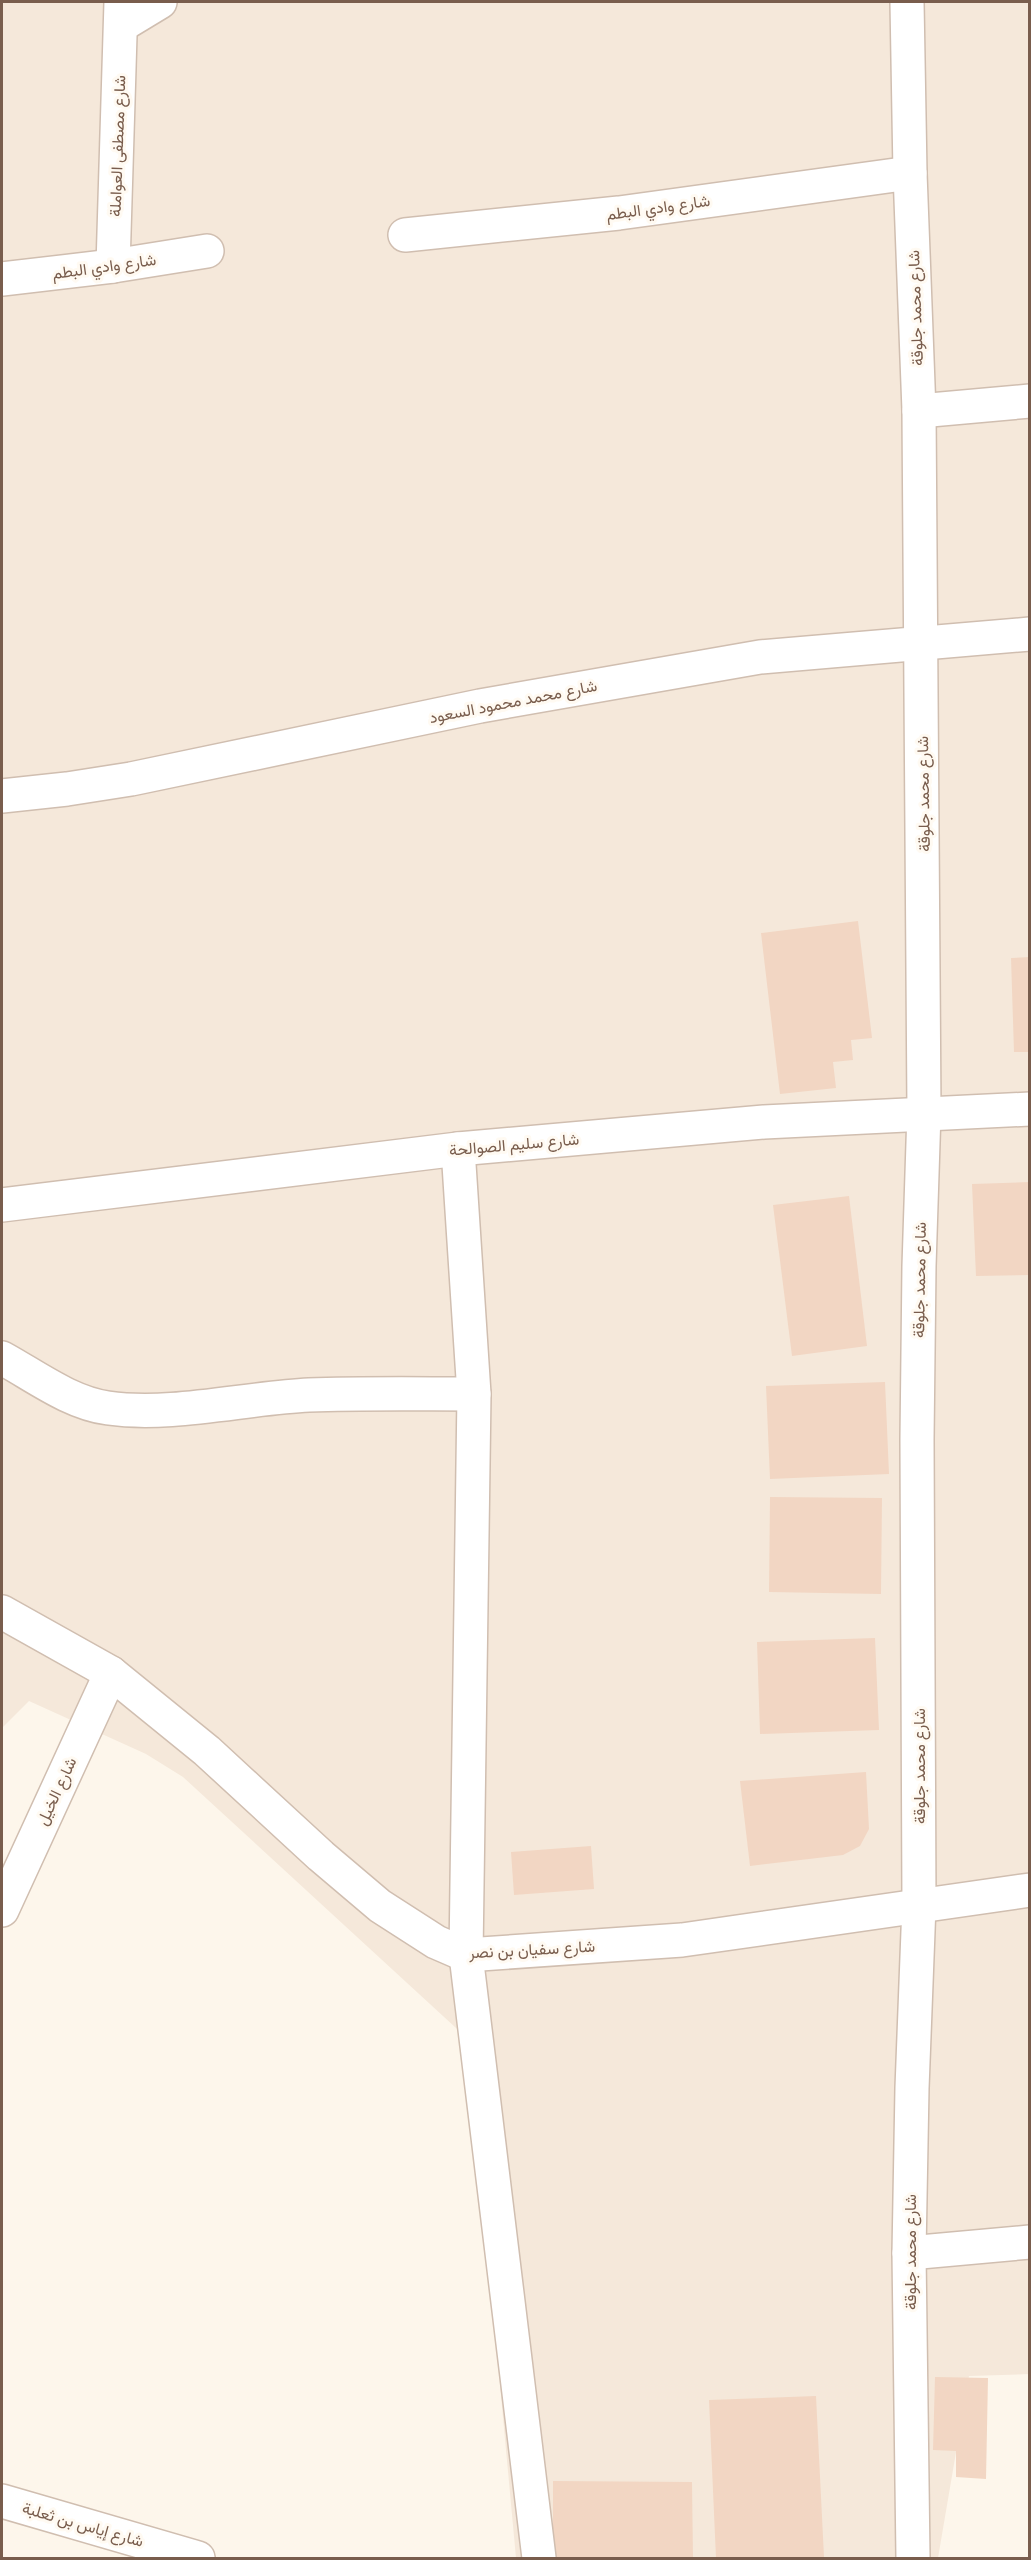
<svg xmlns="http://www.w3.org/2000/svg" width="1031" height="2560" font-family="'Golos Text',Vazirmatn,sans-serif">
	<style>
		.residential { fill: #f5e8da }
		.building { fill: #f2d6c3 }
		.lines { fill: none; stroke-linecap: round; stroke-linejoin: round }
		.minor-casing { stroke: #d0beb0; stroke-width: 36 }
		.minor { stroke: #fff; stroke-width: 33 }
		.labels { text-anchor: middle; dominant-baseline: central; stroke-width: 6; stroke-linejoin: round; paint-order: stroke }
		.street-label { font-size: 16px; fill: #795d4d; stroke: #fffaf2 }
	</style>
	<rect width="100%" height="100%" fill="#fdf6eb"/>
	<path class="residential" d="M2,2H1029L1030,2374L969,2376L938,2558H516L468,2039L183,1777L146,1754L29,1701L2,1728Z"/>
	<g class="building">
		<path d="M858,921L872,1038L851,1040L853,1060L833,1062L836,1088L780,1094L761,933Z"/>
		<path d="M1030,957V1052H1014L1011,958Z"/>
		<path d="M1030,1182V1275L976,1276L972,1184Z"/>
		<path d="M849,1196L867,1346L792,1356L773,1205Z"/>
		<path d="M885,1382L889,1474L770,1479L766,1386Z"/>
		<path d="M770,1497L882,1498L881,1594L769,1592Z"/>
		<path d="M875,1638L879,1730L760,1734L757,1642Z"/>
		<path d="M866,1772L869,1829L860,1846L843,1855L750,1866L740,1781Z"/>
		<path d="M591,1846L594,1889L514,1895L511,1852Z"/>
		<path d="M935,2377L988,2378L986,2479L956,2477V2451L933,2450Z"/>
		<path d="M816,2396L824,2557L716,2558L709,2400Z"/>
		<path d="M553,2481L692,2482L693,2558H553Z"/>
	</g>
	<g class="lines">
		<defs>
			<g id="minor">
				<path d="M907,2L910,173L919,411L924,1112L919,1266L917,1439L919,1905L912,2088L909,2253L913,2558"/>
				<path d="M122,25L160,2"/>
				<path d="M405,235L619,213L910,173"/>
				<path d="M113,266L121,2"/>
				<path d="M2,279L113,266L207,251"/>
				<path d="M919,411L1030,401"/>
				<path d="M2,796L67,789L131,779L480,706L760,657L1030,634"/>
				<path d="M458,1149L474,1394L466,1955L539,2558"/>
				<path d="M2,1205L458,1149L764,1122L1030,1109"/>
				<path d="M2,1358C35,1376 70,1403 108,1408C171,1417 245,1398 309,1395C364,1393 419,1394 474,1394"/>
				<path d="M2,1612L111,1673L207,1751L321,1856L380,1906L436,1942L466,1955L682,1940L1030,1890"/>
				<path d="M2,1910L111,1673"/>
				<path d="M909,2253L1030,2242"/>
				<path d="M2,2501L198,2558"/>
			</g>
		</defs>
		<use href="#minor" class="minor-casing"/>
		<use href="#minor" class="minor"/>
	</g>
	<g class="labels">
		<g class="street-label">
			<text transform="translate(117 146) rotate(-88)">شارع مصطفى العواملة</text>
			<text transform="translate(658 207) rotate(-8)">شارع وادي البطم</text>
			<text transform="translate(104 266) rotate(-8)">شارع وادي البطم</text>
			<text transform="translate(915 308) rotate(-92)">شارع محمد جلوقة</text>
			<text transform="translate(513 701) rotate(-11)">شارع محمد محمود السعود</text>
			<text transform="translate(923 794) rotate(-91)">شارع محمد جلوقة</text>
			<text transform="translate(514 1144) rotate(-5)">شارع سليم الصوالحة</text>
			<text transform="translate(919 1280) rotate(-89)">شارع محمد جلوقة</text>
			<text transform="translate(919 1766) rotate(-90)">شارع محمد جلوقة</text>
			<text transform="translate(56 1791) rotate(-65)">شارع الخيل</text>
			<text transform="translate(532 1949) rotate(-3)">شارع سفيان بن نصر</text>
			<text transform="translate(910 2252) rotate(-90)">شارع محمد جلوقة</text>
			<text transform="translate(83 2524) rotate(16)">شارع إياس بن ثعلبة</text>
		</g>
	</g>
	<rect width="1031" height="2560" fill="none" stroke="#795d4d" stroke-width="6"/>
</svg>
